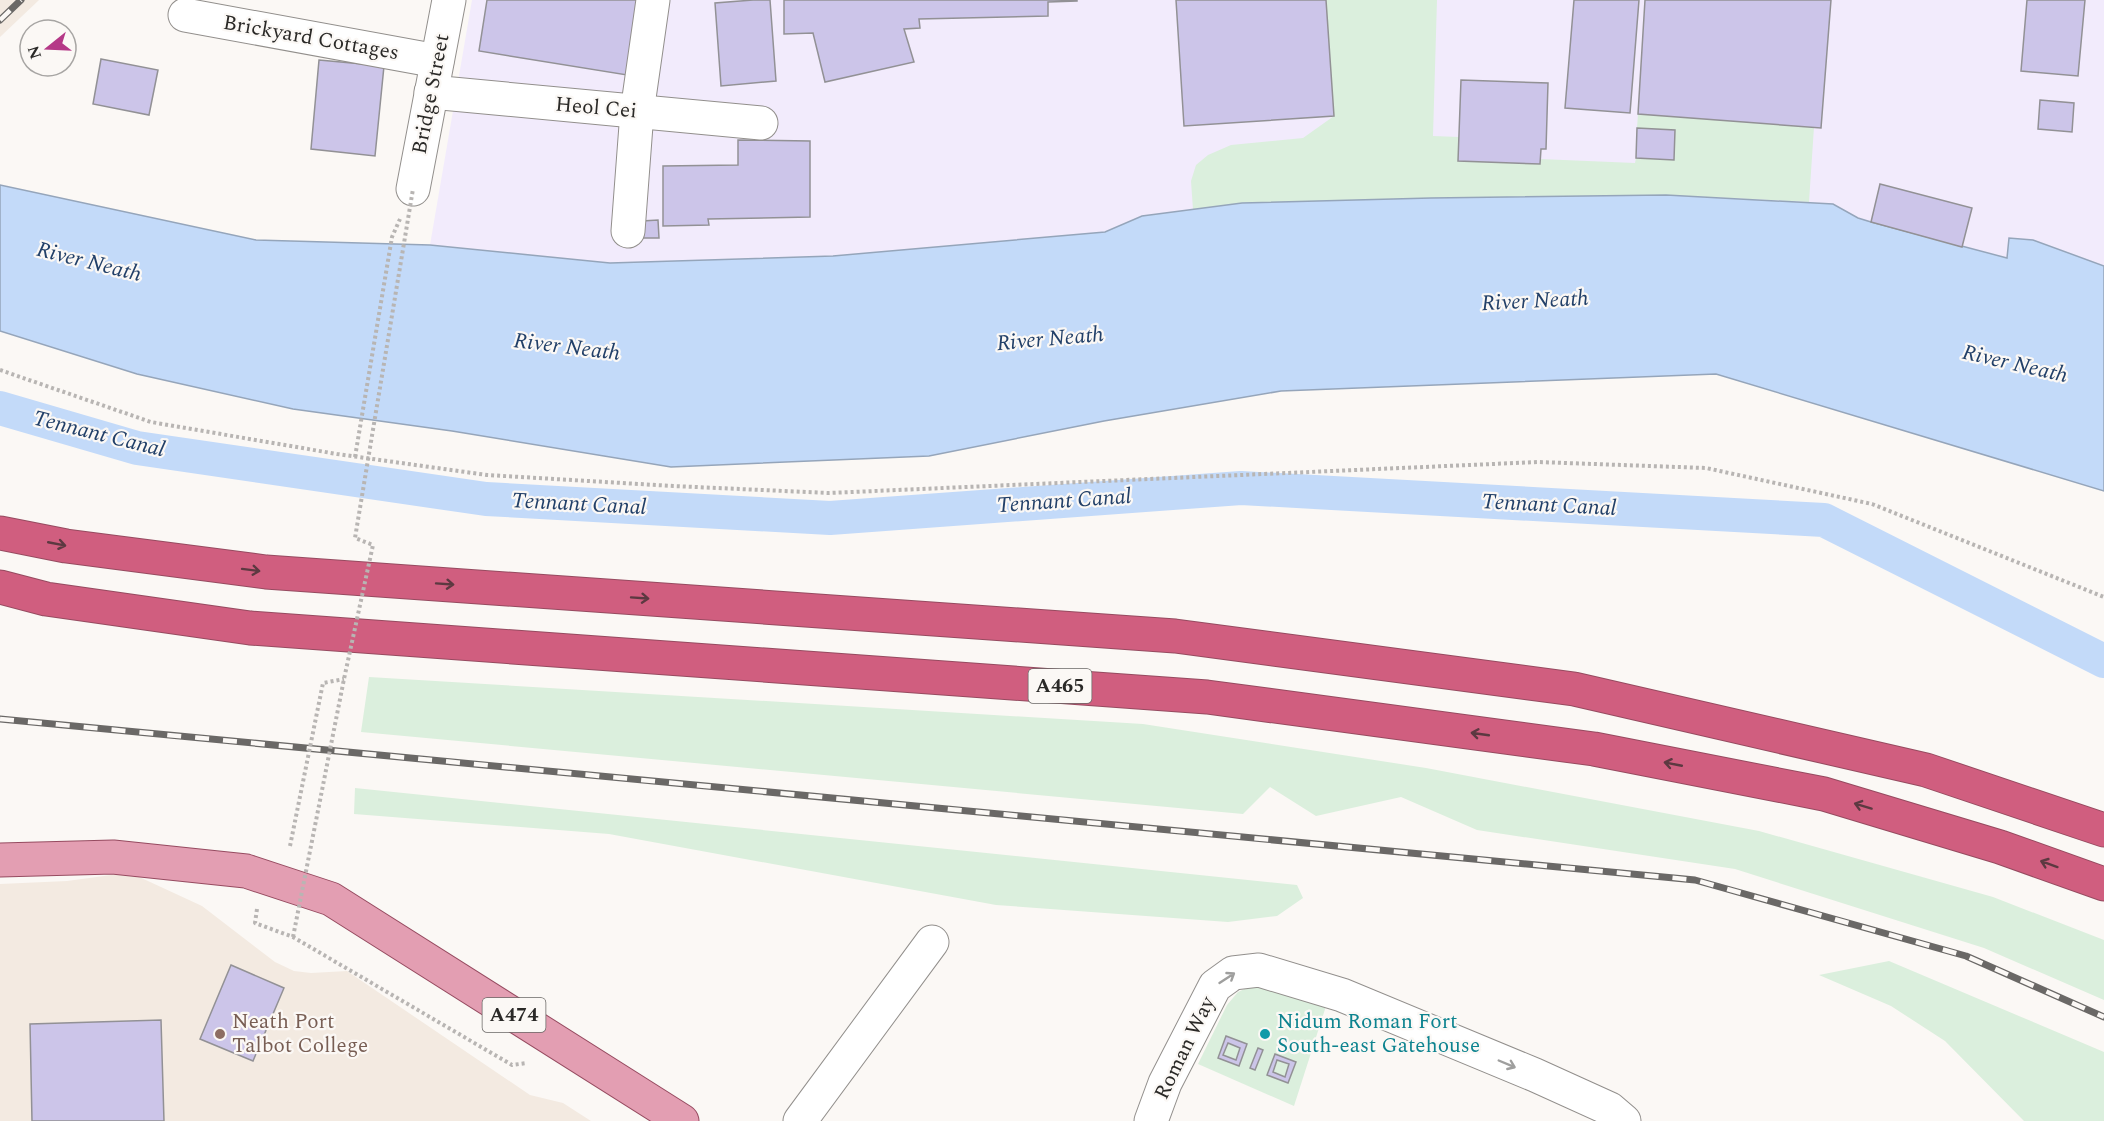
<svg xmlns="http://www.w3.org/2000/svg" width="2104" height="1121" font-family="Spectral,serif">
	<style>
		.built { fill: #f3eae1 }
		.industrial { fill: #f2ebfc }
		.green { fill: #dbefdd }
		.water { fill: #c3daf9; stroke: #95a5ba; stroke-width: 1.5 }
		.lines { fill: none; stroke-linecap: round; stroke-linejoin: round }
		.canal { stroke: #c3daf9; stroke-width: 34 }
		.building { fill: #ccc5e9; stroke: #929195; stroke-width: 1.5; fill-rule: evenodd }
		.minor-casing { stroke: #928f8c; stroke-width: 35 }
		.major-casing { stroke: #964b60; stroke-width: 35 }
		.highway-casing { stroke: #964b60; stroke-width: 35 }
		.path { stroke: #b8b5b3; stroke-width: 4; stroke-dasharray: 3 3; stroke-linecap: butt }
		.minor { stroke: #fff; stroke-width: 33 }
		.major { stroke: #e39eb2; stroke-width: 33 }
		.highway { stroke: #d05e7f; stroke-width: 33 }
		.rail-casing { stroke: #6a6866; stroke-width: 7 }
		.rail { stroke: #fbf8f5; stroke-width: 4.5; stroke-dasharray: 14; stroke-linecap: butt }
		.path-bridge { stroke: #b8b5b3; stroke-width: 4; stroke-dasharray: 3 3; stroke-linecap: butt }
		.oneway { stroke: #5c3941 }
		.oneway2 { stroke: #9f9f9e }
		.education-dot { fill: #8d6e63; stroke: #fbf8f5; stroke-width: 2 }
		.culture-dot { fill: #0f9aa8; stroke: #fbf8f5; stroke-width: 2 }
		.labels { text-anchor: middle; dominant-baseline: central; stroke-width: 4.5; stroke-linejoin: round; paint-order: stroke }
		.shield { fill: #fbf8f5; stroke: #696765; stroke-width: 1.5 }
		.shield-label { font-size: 20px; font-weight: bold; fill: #2a2927 }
		.street-label { font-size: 21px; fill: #2a2927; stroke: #fbf8f5 }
		.education-label { font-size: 21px; fill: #785e54; stroke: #fbf8f5; text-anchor: start }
		.culture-label { font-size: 21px; fill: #0d838f; stroke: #fbf8f5; text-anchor: start }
		.water-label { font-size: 22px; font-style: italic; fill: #224069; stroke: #fbf8f5 }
	</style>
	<rect width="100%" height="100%" fill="#fbf8f5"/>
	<g class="built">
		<path d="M0,0H39L0,37Z"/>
		<path d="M119,874L135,875L202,906L275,962L294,971L311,973L347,971L530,1095L563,1103L591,1121H0V884L67,881Z"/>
	</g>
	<path class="industrial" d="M472,0H2104V266L2033,240L2009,239L2007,258L1871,222L1858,218L1833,204L1242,203L1143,216L1105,232L833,256L610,263L430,245Z"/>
	<g class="green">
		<path d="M1326,0H1437L1433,136L1459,137L1458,161L1539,164L1540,159L1635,163L1636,158L1674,160L1675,130L1637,128L1638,114L1814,127L1809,202L1666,195L1242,203L1193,210L1191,181L1196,165L1208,155L1231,145L1303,138L1334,116Z"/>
		<path d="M369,677L1143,724L1426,768L1759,831L1993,897L2104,940V1000L1984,948L1735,869L1477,830L1401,797L1316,816L1270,787L1243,814L361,732Z"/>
		<path d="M355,788L1297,885L1303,898L1277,916L1228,922L996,905L609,834L354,814Z"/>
		<path d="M1889,961L2104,1052V1121H2024L1945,1041L1891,1006L1819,975Z"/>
		<path d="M1251,986H1272L1327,1003L1294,1106L1198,1064L1227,1005L1238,992Z"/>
	</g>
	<path class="water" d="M0,185L256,240L430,245L610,263L833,256L1105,232L1142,216L1242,203L1431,198L1666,195L1833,204L1858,218L1871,222L2007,258L2009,238L2033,240L2104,266V491L1716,374L1281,391L1104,421L929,456L671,467L452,431L293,409L137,374L0,331Z"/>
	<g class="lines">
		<path class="canal" d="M0,408L137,448L486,499L830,518L1241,488L1824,520L2104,661"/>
	</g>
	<g class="building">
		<path d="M487,0H639L627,75L479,51Z"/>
		<path d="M753,0H770L776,81L721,86L715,3Z"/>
		<path d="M784,0H1077V1L1048,2V16L919,19L920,28L904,29L914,62L825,82L813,33L784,34Z"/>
		<path d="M1176,0H1326L1334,116L1184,126Z"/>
		<path d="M1574,0H1639L1630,113L1565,108Z"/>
		<path d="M1645,0H1831L1821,128L1638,114Z"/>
		<path d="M2027,0H2085L2078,76L2021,71Z"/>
		<path d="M101,59L158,70L149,115L93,104Z"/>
		<path d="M319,60L384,66L375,156L311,149Z"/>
		<path d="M1461,80L1548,83L1546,149H1541L1540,164L1458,161Z"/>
		<path d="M2040,100L2074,103L2072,132L2038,129Z"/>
		<path d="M1637,128L1675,130L1674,160L1636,158Z"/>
		<path d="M738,140L810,141V217L708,219L709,225L663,226V166L738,165Z"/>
		<path d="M1880,184L1972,208L1962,247L1871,222Z"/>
		<path d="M658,220L659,238H642V221Z"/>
		<path d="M231,965L284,988L253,1061L200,1039Z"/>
		<path d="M161,1020L164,1121H32L30,1024Z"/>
		<path d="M1226,1036L1247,1044L1239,1066L1218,1058ZM1228,1043L1240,1048L1236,1060L1223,1055Z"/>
		<path d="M1258,1048L1263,1050L1255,1070L1250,1068Z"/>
		<path d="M1275,1054L1296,1062L1288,1083L1267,1075ZM1277,1060L1289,1064L1285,1077L1273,1072Z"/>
	</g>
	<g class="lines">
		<defs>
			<g id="minor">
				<path d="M185,15L437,61"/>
				<path d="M431,92L761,123"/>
				<path d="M413,189L449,0"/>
				<path d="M628,231L637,112L653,0"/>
				<path d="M800,1121L932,942"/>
				<path d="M1151,1121L1165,1083L1215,986L1233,973L1259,970L1342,995L1535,1075L1610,1109L1624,1121"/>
			</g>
			<path id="major" d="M0,860L113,857L246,871L331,899L682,1121"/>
			<g id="highway">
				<path d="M0,533L66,546L266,572L1175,636L1574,689L1926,770L2104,830"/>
				<path d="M0,587L46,599L250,628L1207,697L1594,749L1824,794L2000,847L2104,884"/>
			</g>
		</defs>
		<use href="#minor" class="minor-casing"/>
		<use href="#major" class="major-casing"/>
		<use href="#highway" class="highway-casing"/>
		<g class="path">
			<path d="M0,370L151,422L337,454L487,475L673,486L829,493L1538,462L1706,468L1872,504L2104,597"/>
			<path d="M355,457L392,237L400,219"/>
			<path d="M257,909L255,923L293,937L512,1065L527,1063"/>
		</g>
		<use href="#minor" class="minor"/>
		<use href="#major" class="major"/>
		<use href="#highway" class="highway"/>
		<defs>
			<g id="rail">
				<path d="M0,20L21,0"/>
				<path d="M0,719L1695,880L1966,956L2104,1017"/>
			</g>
		</defs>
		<use href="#rail" class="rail-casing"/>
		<use href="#rail" class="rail"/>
		<g class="path-bridge">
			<path d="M290,846L323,683L344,679"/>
			<path d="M293,937L344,679L373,545L355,538L413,189"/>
		</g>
	</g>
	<defs><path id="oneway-shaft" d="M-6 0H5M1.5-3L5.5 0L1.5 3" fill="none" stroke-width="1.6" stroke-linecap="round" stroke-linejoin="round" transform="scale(1.5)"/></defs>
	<g class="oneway">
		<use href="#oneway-shaft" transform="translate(57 544) rotate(11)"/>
		<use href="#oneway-shaft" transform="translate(251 570) rotate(7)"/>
		<use href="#oneway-shaft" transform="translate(445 584) rotate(4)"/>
		<use href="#oneway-shaft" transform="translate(640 598) rotate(4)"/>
		<use href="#oneway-shaft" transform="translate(1480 734) rotate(-172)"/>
		<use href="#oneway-shaft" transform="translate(1673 764) rotate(-169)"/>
		<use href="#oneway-shaft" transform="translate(1863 806) rotate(-163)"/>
		<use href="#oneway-shaft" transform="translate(2049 864) rotate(-160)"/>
	</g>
	<g class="oneway2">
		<use href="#oneway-shaft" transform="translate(1227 978) rotate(-33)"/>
		<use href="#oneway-shaft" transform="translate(1507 1064) rotate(23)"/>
	</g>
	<circle class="education-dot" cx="220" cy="1034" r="6"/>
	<circle class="culture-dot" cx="1265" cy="1034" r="6"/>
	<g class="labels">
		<g class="shield">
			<rect x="1028.5" y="669" width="63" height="34" rx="4.5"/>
			<rect x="482.5" y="998" width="63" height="34" rx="4.5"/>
		</g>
		<g class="shield-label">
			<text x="1060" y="686">A465</text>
			<text x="514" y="1015">A474</text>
		</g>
		<g class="street-label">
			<text transform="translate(311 38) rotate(10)">Brickyard Cottages</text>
			<text transform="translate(431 94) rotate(-79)">Bridge Street</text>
			<text transform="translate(596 108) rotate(5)">Heol Cei</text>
			<text transform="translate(1185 1048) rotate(-64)">Roman Way</text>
		</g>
		<g class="education-label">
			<text x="232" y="1022">Neath Port<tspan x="232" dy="24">Talbot College</tspan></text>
		</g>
		<g class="culture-label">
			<text x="1277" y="1022">Nidum Roman Fort<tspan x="1277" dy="24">South-east Gatehouse</tspan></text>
		</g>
		<g class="water-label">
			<text transform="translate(89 262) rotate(14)">River Neath</text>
			<text transform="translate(1535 301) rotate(-3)">River Neath</text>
			<text transform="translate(1050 339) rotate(-5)">River Neath</text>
			<text transform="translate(567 347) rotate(7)">River Neath</text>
			<text transform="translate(2015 364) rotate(13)">River Neath</text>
			<text transform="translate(99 434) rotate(14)">Tennant Canal</text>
			<text transform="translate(1064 501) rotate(-4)">Tennant Canal</text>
			<text transform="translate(579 504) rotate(3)">Tennant Canal</text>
			<text transform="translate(1549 505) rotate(3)">Tennant Canal</text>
		</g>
	</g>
	<g transform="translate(48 48) rotate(252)"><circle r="28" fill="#fbf8f5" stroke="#a7a5a3" stroke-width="1.5"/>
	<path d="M0-4.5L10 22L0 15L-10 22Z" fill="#b53887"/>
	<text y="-9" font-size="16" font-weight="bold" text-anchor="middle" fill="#2a2927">N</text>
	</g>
</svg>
